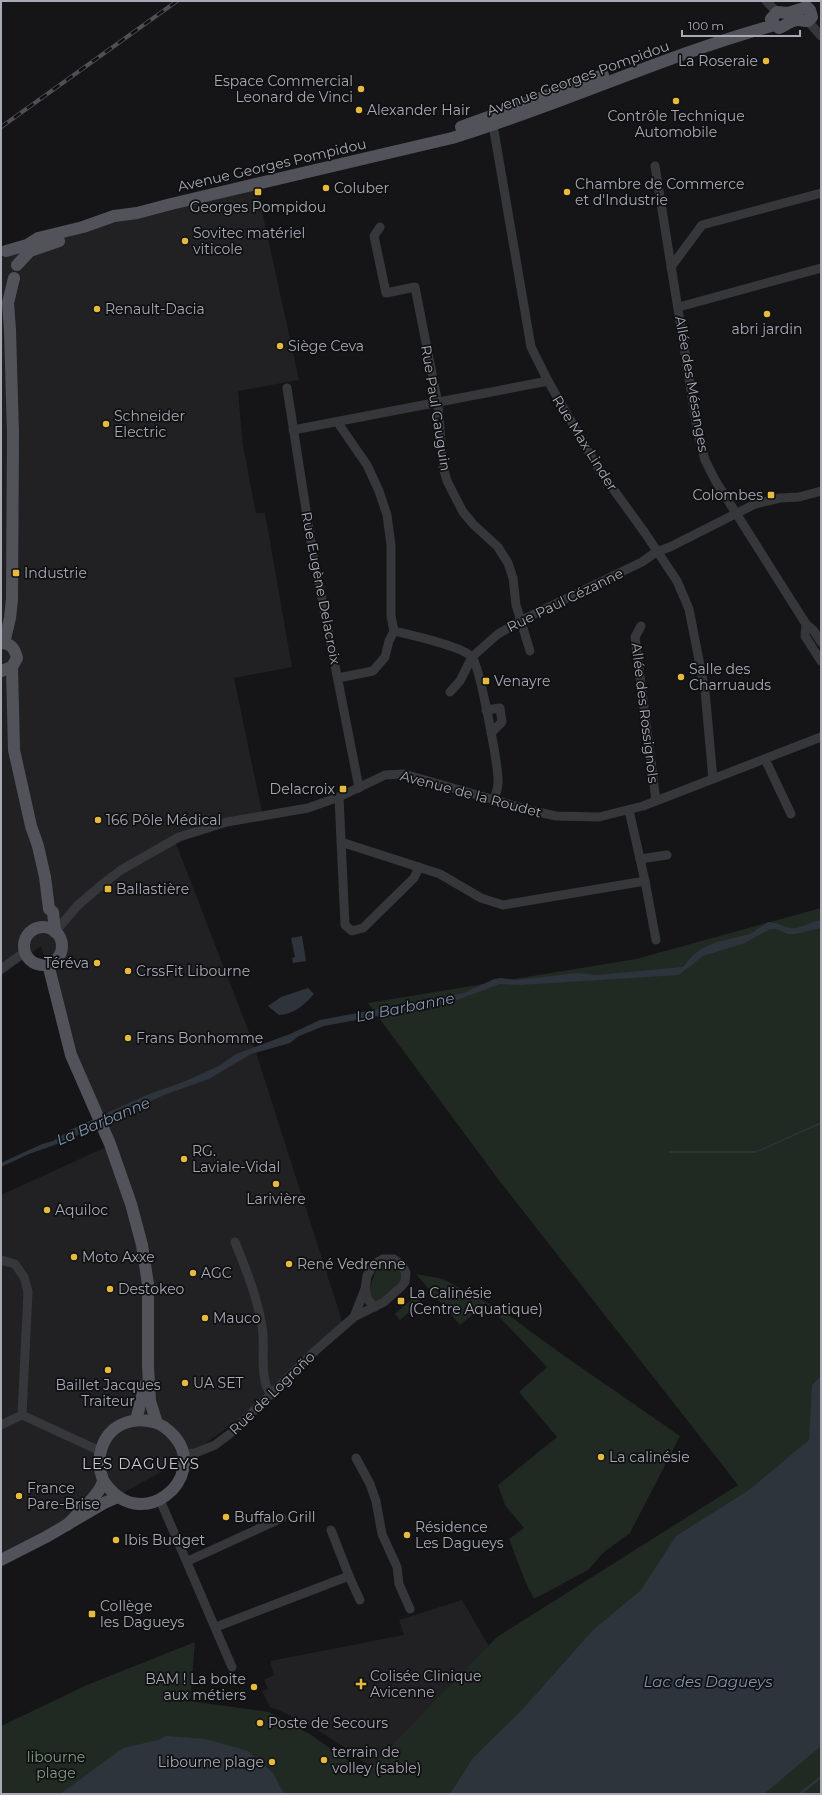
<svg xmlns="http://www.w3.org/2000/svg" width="822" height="1795" font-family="Montserrat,sans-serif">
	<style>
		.built { fill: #212124 }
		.green { fill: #212923 }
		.water { fill: #2e343c }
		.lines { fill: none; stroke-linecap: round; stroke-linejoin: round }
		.stream { stroke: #2e343c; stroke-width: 2.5 }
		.minor { stroke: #36373b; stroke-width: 9 }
		.major { stroke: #52535a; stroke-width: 12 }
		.rail-casing { stroke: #4f5056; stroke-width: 4 }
		.rail { stroke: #101012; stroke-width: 2.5; stroke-dasharray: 8; stroke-linecap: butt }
		.poi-dot { fill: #e6bb3d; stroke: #101012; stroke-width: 1.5 }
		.labels { text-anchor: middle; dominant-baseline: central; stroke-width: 3.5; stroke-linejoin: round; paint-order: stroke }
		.poi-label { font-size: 14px; fill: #a8abb6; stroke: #101012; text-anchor: start }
		.street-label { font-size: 14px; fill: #a8abb6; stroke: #101012 }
		.park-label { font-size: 14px; fill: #80a084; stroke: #101012 }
		.water-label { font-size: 15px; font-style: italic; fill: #8196af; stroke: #101012 }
		.neighbourhood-label { font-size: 15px; letter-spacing: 1px; fill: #c8cad2; stroke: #101012 }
	</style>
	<rect width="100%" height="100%" fill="#151517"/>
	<g class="built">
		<path d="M255,179L299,380L238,391L243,446L256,513H265L292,667L234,678L263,817L229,822L175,841L252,1040L342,1321L263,1402L181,1461L1,1560V1195L106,1147L41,946L1,976V252Z"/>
		<path d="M462,1600L491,1650L379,1775L350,1751L316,1729L281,1711L270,1707L262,1691L268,1689L264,1680L274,1675L270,1661L404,1635L399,1620Z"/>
	</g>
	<g class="green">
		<path d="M821,908V1794H1V1726L87,1685L195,1642L190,1701L269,1712L308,1733L352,1763L364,1774L497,1637L738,1485L498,1179L368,1003L636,959Z"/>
		<path d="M386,1263L400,1267L403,1273L400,1285L378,1302L373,1299L369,1290L376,1270Z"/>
		<path d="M416,1274L443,1279L503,1311L563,1355L680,1436L630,1533L604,1552L588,1570L534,1599L526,1583L509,1539L524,1528L505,1505L498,1485L557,1437L519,1392L547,1367L486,1303L460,1325Z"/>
		<path d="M415,1296L421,1302L400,1320L395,1314Z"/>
	</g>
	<g class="water">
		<path d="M821,920V928L795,934H788L776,929H770L745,943L703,956L679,975L521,985L500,984L449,1003L324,1026L299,1036L290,1043L251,1054L209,1079L164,1095L63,1142L29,1154L1,1167V1163L42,1144L53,1141L72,1129L149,1094L183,1082L219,1066L236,1054L290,1034L320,1020L464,993L494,979L501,978L516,980L577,973L597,975L683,967L693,955L703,948L717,942L750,934L768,922C776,922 782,926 790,928C800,930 811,921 821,920Z"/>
		<path d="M302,936L306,961L293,963L292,958L295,957L291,938Z"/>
		<path d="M308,988L314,994C304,1005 295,1014 279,1015L268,1006L281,997Z"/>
		<path d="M821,1122V1124L755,1153H669V1151H757Z"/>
		<path d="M821,1376V1746L764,1794H450L473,1758L522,1710L593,1630L641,1590L676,1536L749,1490L809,1440L812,1385Z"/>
		<path d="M166,1736L206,1739L248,1751L273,1773L284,1794H60L123,1748L158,1740Z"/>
	</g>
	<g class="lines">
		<path class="stream" d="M800,1794L821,1777"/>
		<g class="minor">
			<path d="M766,1L777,12"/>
			<path d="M808,21L821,36"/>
			<path d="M492,119L531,347L548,381L598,468L645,533L677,581L689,609L705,691L713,779"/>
			<path d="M655,166L698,434L705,460L715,480L806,624L814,631L821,642"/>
			<path d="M380,227L374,236L386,293L415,287L438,404L443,467L447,481L463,512L473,524L498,547L508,563L513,578L516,605L530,651"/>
			<path d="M671,267L702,225L821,193"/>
			<path d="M679,307L821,268"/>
			<path d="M287,388L312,548L359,788"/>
			<path d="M293,430L548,381"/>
			<path d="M806,624L805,636L821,661"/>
			<path d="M641,626L635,637L656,801"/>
			<path d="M394,631C410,635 462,646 472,657C480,667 499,768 498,783C498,789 495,796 494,801"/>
			<path d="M338,678L373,671L385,657L389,641L394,631L391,616V545L387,515L379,491L367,465L338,423"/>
			<path d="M450,692L460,681L472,657L498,634L526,618L642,562L656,552L670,547L755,504L780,498L799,497L821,491"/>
			<path d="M486,710L500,708L502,722L491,733"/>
			<path d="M765,759L791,814"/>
			<path d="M339,797L345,925L352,931L363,928L414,878L419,867"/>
			<path d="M341,842L440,874L481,898L503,905L645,881L629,810"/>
			<path d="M640,859L667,855"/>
			<path d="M645,881L656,940"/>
			<path d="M55,932L78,905L104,883L121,870L179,837L227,822L308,808L339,797L385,775L404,774L533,811L556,816L599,817L643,806L821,737"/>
			<path d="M1,969L25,952"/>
			<path d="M235,1242C246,1269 257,1297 262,1326C266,1348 258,1376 271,1395"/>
			<path d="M1,1260L15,1264L24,1277L28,1292L22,1415L100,1451"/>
			<path d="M365,1289L368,1300L375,1307"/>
			<path d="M1,1425L22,1415"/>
			<path d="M183,1454L195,1453L215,1445L231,1433L315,1351L354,1317L384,1302L401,1287L405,1282L406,1273L402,1265L394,1259H383L376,1263L372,1267L367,1276L365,1289L354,1317"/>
			<path d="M356,1458L370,1484L376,1501L382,1534L397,1567L399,1584L410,1609"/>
			<path d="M160,1500L232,1667"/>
			<path d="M188,1561L282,1518"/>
			<path d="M349,1576L360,1600"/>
			<path d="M216,1627L349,1576L331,1530"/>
		</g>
		<g class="major">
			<path d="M461,127L603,75"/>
			<path d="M6,251L27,245L38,238L83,227L114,216L137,213L171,204L452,138C561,105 665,55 775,25L779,28C785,26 791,20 798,20C802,20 804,21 808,21L812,17L810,10L807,7L788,13L777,12L771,19L775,25"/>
			<path d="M17,265L30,251L59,241"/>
			<path d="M1,643C11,643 15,649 17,658L12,667L1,671"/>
			<path d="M4,643L10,618L12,599L13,434L10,330L8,303L14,278"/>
			<path d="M12,667L14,750L31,826L38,846L45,877L49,909L53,912L55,932"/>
			<circle cx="43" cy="946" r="19"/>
			<path d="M48,964L71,1055L110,1144L131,1204L142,1245L148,1284V1366L150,1401L157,1423"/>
			<path d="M136,1420L145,1385"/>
			<path d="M67,1525C76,1515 101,1494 103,1481C103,1477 100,1472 100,1469C98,1455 102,1440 113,1430C124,1421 139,1418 153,1422C162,1424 169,1430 175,1437C209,1478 140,1538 103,1480"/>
			<path d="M1,1560L46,1537L104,1503L118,1497"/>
		</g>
		<defs>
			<path id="rail" d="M1,127L177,1"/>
		</defs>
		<use href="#rail" class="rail-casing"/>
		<use href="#rail" class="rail"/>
	</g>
	<g class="poi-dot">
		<circle cx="766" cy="61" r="4"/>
		<circle cx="361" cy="89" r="4"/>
		<circle cx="676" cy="101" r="4"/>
		<circle cx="359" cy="110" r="4"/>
		<circle cx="326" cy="188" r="4"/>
		<rect x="254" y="188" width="8" height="8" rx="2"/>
		<circle cx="567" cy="192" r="4"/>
		<circle cx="185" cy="241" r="4"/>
		<circle cx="97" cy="309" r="4"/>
		<circle cx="767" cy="314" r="4"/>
		<circle cx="280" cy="346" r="4"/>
		<circle cx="106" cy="424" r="4"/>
		<rect x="767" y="491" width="8" height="8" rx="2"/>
		<rect x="12" y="569" width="8" height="8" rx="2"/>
		<circle cx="681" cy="677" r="4"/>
		<rect x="482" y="677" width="8" height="8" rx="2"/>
		<rect x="339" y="785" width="8" height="8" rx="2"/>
		<circle cx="98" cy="820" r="4"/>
		<rect x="104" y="885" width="8" height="8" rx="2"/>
		<circle cx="97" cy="963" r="4"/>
		<circle cx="128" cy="971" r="4"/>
		<circle cx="128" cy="1038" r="4"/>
		<circle cx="184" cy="1159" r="4"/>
		<circle cx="276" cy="1184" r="4"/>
		<circle cx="47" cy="1210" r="4"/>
		<circle cx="74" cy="1257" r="4"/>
		<circle cx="289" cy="1264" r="4"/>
		<circle cx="193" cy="1273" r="4"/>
		<circle cx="110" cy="1289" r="4"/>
		<rect x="397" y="1297" width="8" height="8" rx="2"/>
		<circle cx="205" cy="1318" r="4"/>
		<circle cx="108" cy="1370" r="4"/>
		<circle cx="185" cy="1383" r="4"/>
		<circle cx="601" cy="1457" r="4"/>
		<circle cx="19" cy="1496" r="4"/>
		<circle cx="226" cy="1517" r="4"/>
		<circle cx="407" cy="1535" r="4"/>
		<circle cx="116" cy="1540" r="4"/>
		<rect x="88" y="1610" width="8" height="8" rx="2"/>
		<path d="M359 1678h4v4h4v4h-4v4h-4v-4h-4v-4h4z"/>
		<circle cx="254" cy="1687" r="4"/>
		<circle cx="260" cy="1723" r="4"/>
		<circle cx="324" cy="1760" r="4"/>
		<circle cx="272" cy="1762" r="4"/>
	</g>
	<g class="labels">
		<g class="poi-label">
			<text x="758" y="61" text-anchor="end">La Roseraie</text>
			<text x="353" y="81" text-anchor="end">Espace Commercial<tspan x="353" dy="16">Leonard de Vinci</tspan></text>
			<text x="367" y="110">Alexander Hair</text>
			<text x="676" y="116" text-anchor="middle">Contrôle Technique<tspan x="676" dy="16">Automobile</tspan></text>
			<text x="575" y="184">Chambre de Commerce<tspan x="575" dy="16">et d'Industrie</tspan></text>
			<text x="334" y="188">Coluber</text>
			<text x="258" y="207" text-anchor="middle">Georges Pompidou</text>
			<text x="193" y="233">Sovitec matériel<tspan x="193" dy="16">viticole</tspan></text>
			<text x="105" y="309">Renault-Dacia</text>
			<text x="767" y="329" text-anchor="middle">abri jardin</text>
			<text x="288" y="346">Siège Ceva</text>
			<text x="114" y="416">Schneider<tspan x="114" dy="16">Electric</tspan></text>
			<text x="763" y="495" text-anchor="end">Colombes</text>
			<text x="24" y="573">Industrie</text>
			<text x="689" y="669">Salle des<tspan x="689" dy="16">Charruauds</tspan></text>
			<text x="494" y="681">Venayre</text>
			<text x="335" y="789" text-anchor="end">Delacroix</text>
			<text x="106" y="820">166 Pôle Médical</text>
			<text x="116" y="889">Ballastière</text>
			<text x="89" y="963" text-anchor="end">Téréva</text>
			<text x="136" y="971">CrssFit Libourne</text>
			<text x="136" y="1038">Frans Bonhomme</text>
			<text x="192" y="1151">RG.<tspan x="192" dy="16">Laviale-Vidal</tspan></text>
			<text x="276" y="1199" text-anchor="middle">Larivière</text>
			<text x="55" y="1210">Aquiloc</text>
			<text x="82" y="1257">Moto Axxe</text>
			<text x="297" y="1264">René Vedrenne</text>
			<text x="201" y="1273">AGC</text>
			<text x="118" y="1289">Destokeo</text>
			<text x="409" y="1293">La Calinésie<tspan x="409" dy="16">(Centre Aquatique)</tspan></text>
			<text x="213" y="1318">Mauco</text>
			<text x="193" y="1383">UA SET</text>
			<text x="108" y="1385" text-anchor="middle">Baillet Jacques<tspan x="108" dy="16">Traiteur</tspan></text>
			<text x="609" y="1457">La calinésie</text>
			<text x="27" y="1488">France<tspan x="27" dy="16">Pare-Brise</tspan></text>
			<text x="234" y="1517">Buffalo Grill</text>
			<text x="415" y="1527">Résidence<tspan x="415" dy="16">Les Dagueys</tspan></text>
			<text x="124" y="1540">Ibis Budget</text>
			<text x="100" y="1606">Collège<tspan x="100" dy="16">les Dagueys</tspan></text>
			<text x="370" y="1676">Colisée Clinique<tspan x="370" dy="16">Avicenne</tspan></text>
			<text x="246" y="1679" text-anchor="end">BAM ! La boite<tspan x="246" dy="16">aux métiers</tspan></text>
			<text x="268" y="1723">Poste de Secours</text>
			<text x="332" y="1752">terrain de<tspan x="332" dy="16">volley (sable)</tspan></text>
			<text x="264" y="1762" text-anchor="end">Libourne plage</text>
		</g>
		<g class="street-label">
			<text transform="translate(578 78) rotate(-20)">Avenue Georges Pompidou</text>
			<text transform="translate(272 165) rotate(-13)">Avenue Georges Pompidou</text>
			<text transform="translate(692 384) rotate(80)">Allée des Mésanges</text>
			<text transform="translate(436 408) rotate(81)">Rue Paul Gauguin</text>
			<text transform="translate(585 443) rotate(58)">Rue Max Linder</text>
			<text transform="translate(321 588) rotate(79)">Rue Eugène Delacroix</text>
			<text transform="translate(565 600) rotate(-26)">Rue Paul Cézanne</text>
			<text transform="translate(645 713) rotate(83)">Allée des Rossignols</text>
			<text transform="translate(471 794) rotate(15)">Avenue de la Roudet</text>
			<text transform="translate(272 1393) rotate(-44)">Rue de Logroño</text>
		</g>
		<g class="park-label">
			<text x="56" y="1757">libourne<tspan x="56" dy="16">plage</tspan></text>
		</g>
		<g class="water-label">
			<text transform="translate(405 1007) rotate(-11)">La Barbanne</text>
			<text transform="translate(103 1121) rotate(-23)">La Barbanne</text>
			<text x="708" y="1681">Lac des Dagueys</text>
		</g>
		<g class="neighbourhood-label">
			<text x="141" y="1463">LES DAGUEYS</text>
		</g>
	</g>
	<rect width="822" height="1795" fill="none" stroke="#a8abb6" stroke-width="4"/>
	<path d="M682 30v6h118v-6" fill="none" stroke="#a8abb6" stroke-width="2"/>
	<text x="688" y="30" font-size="12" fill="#a8abb6" stroke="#101012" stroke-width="3" paint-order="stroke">100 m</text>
</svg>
